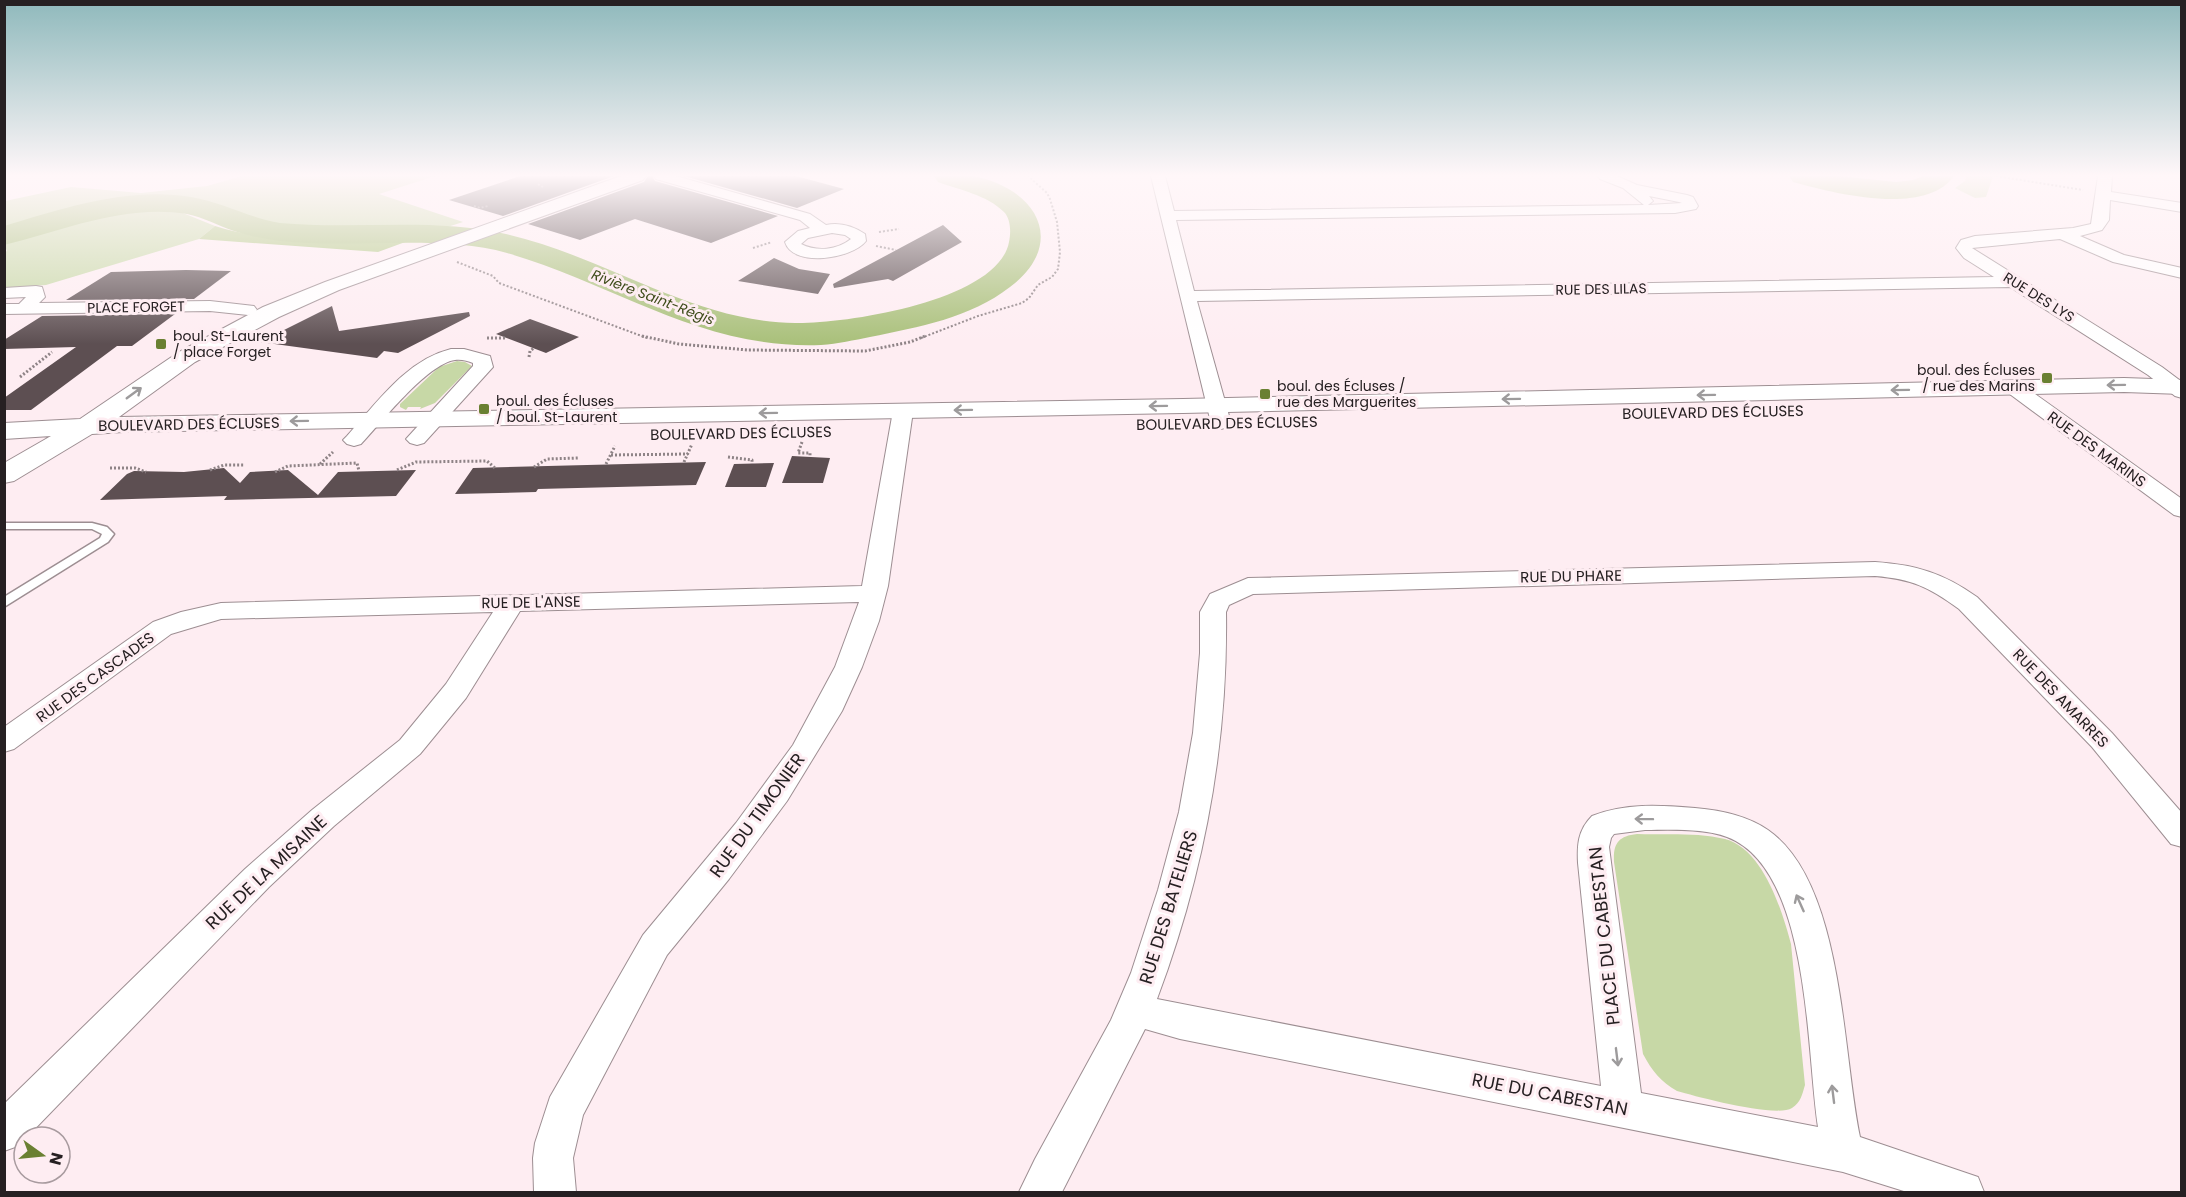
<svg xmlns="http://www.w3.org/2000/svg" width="2186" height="1197" font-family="Poppins,sans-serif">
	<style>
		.green { fill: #c7d8a6 }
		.forest { fill: #afc680 }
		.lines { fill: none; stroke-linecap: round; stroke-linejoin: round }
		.river { fill: #a9c07a; fill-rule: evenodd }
		.building { fill: #5d4f52 }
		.service-casing { stroke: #9d8e92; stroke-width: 3 }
		.minor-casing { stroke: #9d8e92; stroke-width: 2 }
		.tertiary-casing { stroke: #9d8e92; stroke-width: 2 }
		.path-far1 { stroke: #8e8386; stroke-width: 2; stroke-dasharray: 2 2; stroke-linecap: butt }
		.path { stroke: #8e8386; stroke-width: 3; stroke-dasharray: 2 2; stroke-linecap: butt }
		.service { fill: #fff; fill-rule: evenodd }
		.minor { fill: #fff; fill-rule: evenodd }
		.tertiary { fill: #fff; fill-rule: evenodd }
		.oneway { stroke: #9d9b9c }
		.poi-dot { fill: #6a8032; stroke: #feedf2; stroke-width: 2 }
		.labels { text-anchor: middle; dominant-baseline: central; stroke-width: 6; stroke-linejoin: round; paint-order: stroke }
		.far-street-label { font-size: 14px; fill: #262022; stroke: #feedf2 }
		.far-water-label { font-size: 14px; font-style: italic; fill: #3d4b19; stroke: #feedf2 }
		.far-poi-label { font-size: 14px; fill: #262022; stroke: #feedf2; text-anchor: start }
		.street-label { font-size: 15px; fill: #262022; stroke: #feedf2 }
		.near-street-label { font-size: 18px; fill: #262022; stroke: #feedf2 }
	</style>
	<rect width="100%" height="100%" fill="#feedf2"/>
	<g class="green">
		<path d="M242,176H435L379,194L463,222L435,231L327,229L277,224L233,214L215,205L173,200L104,204L24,223L5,231V201L71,187L141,193L207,186Z"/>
		<path d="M1967,176H1993L1986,197L1975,198L1955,188L1965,181Z"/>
		<path d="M151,208L173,209L215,226L199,239L46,285L5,288V254L7,250L5,249V240L82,217Z"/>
		<path d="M457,361L465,362L472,366L435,403L420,409L421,407H408L406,410L400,407V404L439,367Z"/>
		<path d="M1637,834C1665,835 1697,832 1725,839C1763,849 1782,910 1791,944L1805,1085C1802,1095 1801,1102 1792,1108C1776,1118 1698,1097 1677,1091C1661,1082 1652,1071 1643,1054L1614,862C1613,844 1618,836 1637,834Z"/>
	</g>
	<path class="forest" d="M215,226C277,245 344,240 408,241L378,252L199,239Z"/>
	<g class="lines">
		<g class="river">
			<path d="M934,176C948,176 964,174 978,177C1038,191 1067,244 1010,287C970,318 919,327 870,337C854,340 838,344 821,345C702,350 615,284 507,253C448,236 369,246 308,243C283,242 258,239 234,231C219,226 203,217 187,214C124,204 65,230 4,245V226L14,223C70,206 132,187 191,197C222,202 249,218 280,223C355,230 433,217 506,234C604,256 693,322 795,323C845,324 998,301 1009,242C1011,233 1011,219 1004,212C987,195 960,190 938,182Z"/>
			<path d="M1789,176H1839L1896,182L1913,180L1923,176H1954C1925,217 1833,193 1793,182Z"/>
		</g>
	</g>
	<g class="building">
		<path d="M520,176H614L503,216L449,200Z"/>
		<path d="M648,176H652L655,181L778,216L711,243L635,219L580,240L528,224L644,182Z"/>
		<path d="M684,176H796L844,189L797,208Z"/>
		<path d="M943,225L962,242L893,281L888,279L834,288L833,284Z"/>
		<path d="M774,258L799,269L830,274L818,294L738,281Z"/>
		<path d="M186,270L231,271L194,299L66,300L111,272Z"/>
		<path d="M332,306L339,331L469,312L470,316L398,353L384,351L377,358L260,342Z"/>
		<path d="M175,314L132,346H117L31,410H4V398L76,347L4,349V340L42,316Z"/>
		<path d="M530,319L579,337L546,353L496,334Z"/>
		<path d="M792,456L830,458L823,483H782Z"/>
		<path d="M706,462L696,485L538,489L536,492L455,494L473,468Z"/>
		<path d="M774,463L766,487H725L734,464Z"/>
		<path d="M224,468L240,483L250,472L288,470L318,495L338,472L416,470L396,496L224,500L227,496L100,500L127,474L134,471L184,472Z"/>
	</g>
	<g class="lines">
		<defs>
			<path id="service" d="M4,523H92L107,527L114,534L108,542L4,607V597L100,538L102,534L92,529H4Z"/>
			<g id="minor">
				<path d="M654,176H676L810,214L826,225C839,222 853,226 865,234L866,241C852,259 793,268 785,242L798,231L810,228L800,220L656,179ZM832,233L845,235L851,239C837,250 817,252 801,244L808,238Z"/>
				<path d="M1151,176H1165L1174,211L1644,205L1623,188L1600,179L1598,176H1617L1637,185L1687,195L1693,197L1698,206L1696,209L1675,213L1176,220L1194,291L1994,277L1964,258L1956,248L1961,240L1975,236L2073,228L2091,224L2098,176H2112L2111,192L2182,203V212L2110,200L2109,220L2102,230L2080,236L2124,255L2182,268V278L2113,262L2060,239L1972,248L2162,367L2182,382V398L2175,396L2148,375L2010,287L1197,301L1231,423L1228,427L1221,429L1214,427L1211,423ZM1649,196L1679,202L1682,203L1648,205L1653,201Z"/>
				<path d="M36,286L42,287L45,297L39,303L210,301L254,306L257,310L254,314L248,315L210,311L4,314V304H19L26,297L4,298V288Z"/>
				<path d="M451,349H464L490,356L493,367L424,443L417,445L410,443L406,439L473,366V363C468,361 461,359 455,360C427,364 381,423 361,444L354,446L347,444L343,440L347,436C376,404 406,360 451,349Z"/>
				<path d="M2014,382L2021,384L2182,499V517L2174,515L2007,392L2004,388L2007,384Z"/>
				<path d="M903,405L910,407L913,411L888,586L879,621L862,667L842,711L787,801L729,879L667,955L583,1115L573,1158L576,1192H534L533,1158L535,1143L550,1097L643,935L736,823L793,745L835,667L859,602L520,611L466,698L420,754L334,826L269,887L27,1137H24L18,1146L4,1151V1104L245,869L312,810L400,740L446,684L493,612L221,619L171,634L14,749L4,752V727L153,622L181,612L221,603L862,586L893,411L896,407Z"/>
				<path d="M1875,562C1917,565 1943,573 1977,597L2112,733L2182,813V847L2171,844L2092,747L1959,609C1929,587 1912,579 1875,576L1253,594L1229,605L1226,612C1228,745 1204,874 1157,999L1601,1086L1578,863C1577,845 1578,830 1592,816C1625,803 1660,805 1695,808C1720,810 1746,815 1768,830C1844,883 1842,1052 1860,1137L1978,1177L1984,1192H1907L1843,1172L1180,1039L1145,1029L1062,1192H1019L1035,1159L1111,1020L1131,973L1158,890L1179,812L1193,733L1200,653V612L1210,594L1248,578ZM1645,830C1670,830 1703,828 1727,837C1811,869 1806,1051 1818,1127L1641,1093L1609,847L1611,838L1614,834Z"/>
			</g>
			<path id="tertiary" d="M621,176H646L643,180L339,290L279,317L195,362L119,417L1183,399L2124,378L2182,380V394L2124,392L1183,413L123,432L92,434L14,481L4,483V463L51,436L4,439V423L80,419L179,352L263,307L325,282Z"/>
		</defs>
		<use href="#service" class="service-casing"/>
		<use href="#minor" class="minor-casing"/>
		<use href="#tertiary" class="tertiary-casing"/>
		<g class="path-far1">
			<path d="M1996,176L2083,190"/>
			<path d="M538,184L543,187"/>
			<path d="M474,206L480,208L488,206"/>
			<path d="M879,232L899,229"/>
			<path d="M876,246L896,250"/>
			<path d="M753,248L772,242"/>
			<path d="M457,262L493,276L499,283L647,338"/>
			<path d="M921,338L978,316L1022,303L1029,298L1038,285L1052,277L1058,269L1060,252L1057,222L1050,199L1047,193L1028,176"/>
		</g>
		<g class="path">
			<path d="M642,336L679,344L748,350L865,351L910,342L925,336"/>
			<path d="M487,338H507"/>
			<path d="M529,357L530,351L534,348"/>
			<path d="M20,377L52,352"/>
			<path d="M802,442L798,453H810V456"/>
			<path d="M611,455L688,454"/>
			<path d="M728,457L752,460V464"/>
			<path d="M684,462L692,444"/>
			<path d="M320,464L333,452"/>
			<path d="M606,464L615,446"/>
			<path d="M534,467L547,459L578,458"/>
			<path d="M110,468H135L146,472"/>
			<path d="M210,470L224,465H245"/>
			<path d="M397,470L416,462L487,461L495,468"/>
			<path d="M275,472L288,466L357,463L359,471"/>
		</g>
		<use href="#service" class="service"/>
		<use href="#minor" class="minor"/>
		<use href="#tertiary" class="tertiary"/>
	</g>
	<defs><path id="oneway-shaft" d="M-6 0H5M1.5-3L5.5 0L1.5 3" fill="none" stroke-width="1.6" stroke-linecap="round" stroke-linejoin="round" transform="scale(1.5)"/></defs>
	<g class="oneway">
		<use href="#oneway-shaft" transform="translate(2116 385) rotate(179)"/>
		<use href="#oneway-shaft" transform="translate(1900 390) rotate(179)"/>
		<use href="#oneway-shaft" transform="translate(134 393) rotate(-36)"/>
		<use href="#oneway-shaft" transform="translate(1706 395) rotate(179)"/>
		<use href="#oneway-shaft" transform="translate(1511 399) rotate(179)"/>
		<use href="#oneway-shaft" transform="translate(1158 406) rotate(179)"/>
		<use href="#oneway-shaft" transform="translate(963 410) rotate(179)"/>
		<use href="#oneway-shaft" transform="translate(768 413) rotate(179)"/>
		<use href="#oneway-shaft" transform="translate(299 421) rotate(179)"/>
		<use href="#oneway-shaft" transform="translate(1644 819) rotate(-179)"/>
		<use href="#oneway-shaft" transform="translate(1800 903) rotate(-114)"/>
		<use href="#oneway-shaft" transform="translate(1617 1057) rotate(83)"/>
		<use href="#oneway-shaft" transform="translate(1833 1094) rotate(-97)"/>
	</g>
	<linearGradient id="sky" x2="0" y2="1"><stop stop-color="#8fb9bc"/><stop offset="0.51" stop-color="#fff7f9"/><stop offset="1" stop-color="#fff7f9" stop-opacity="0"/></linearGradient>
	<rect width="2186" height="344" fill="url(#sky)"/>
	<g class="poi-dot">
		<rect x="155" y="338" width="12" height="12" rx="3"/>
		<rect x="2041" y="372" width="12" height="12" rx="3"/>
		<rect x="1259" y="388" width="12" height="12" rx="3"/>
		<rect x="478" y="403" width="12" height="12" rx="3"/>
	</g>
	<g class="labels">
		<g class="far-street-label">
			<text transform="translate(1601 289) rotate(-1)">RUE DES LILAS</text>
			<text transform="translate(2039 297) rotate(32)">RUE DES LYS</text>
			<text transform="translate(136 307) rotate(-1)">PLACE FORGET</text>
		</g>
		<g class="far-water-label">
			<text transform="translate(653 297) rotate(21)">Rivière Saint-Régis</text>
		</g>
		<g class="far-poi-label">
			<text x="173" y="336">boul. St-Laurent<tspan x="173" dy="16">/ place Forget</tspan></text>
			<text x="2035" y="370" text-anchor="end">boul. des Écluses<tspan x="2035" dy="16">/ rue des Marins</tspan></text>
			<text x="1277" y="386">boul. des Écluses /<tspan x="1277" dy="16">rue des Marguerites</tspan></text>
			<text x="496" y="401">boul. des Écluses<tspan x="496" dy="16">/ boul. St-Laurent</tspan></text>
		</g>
		<g class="street-label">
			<text transform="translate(1713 412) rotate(-1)">BOULEVARD DES ÉCLUSES</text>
			<text transform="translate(1227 423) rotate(-1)">BOULEVARD DES ÉCLUSES</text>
			<text transform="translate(189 424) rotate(-1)">BOULEVARD DES ÉCLUSES</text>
			<text transform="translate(741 433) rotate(-1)">BOULEVARD DES ÉCLUSES</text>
			<text transform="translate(2097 449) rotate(36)">RUE DES MARINS</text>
			<text transform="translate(1571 576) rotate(-1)">RUE DU PHARE</text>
			<text transform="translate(531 602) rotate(-1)">RUE DE L'ANSE</text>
			<text transform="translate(95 677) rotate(-36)">RUE DES CASCADES</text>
			<text transform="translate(2061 698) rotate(46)">RUE DES AMARRES</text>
		</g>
		<g class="near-street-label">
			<text transform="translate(757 815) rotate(-54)">RUE DU TIMONIER</text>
			<text transform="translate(266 872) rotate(-43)">RUE DE LA MISAINE</text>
			<text transform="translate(1168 907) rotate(-73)">RUE DES BATELIERS</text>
			<text transform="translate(1604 936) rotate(-96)">PLACE DU CABESTAN</text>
			<text transform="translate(1550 1094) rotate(11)">RUE DU CABESTAN</text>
		</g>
	</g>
	<rect width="2186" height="1197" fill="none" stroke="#262022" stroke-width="12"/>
	<g transform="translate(42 1155) rotate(105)"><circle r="28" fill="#feedf2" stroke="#a89b9f" stroke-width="1.5"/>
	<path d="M0-4.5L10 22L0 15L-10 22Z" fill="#6a8032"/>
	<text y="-9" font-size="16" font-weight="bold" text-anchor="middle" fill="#262022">N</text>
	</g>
</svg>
